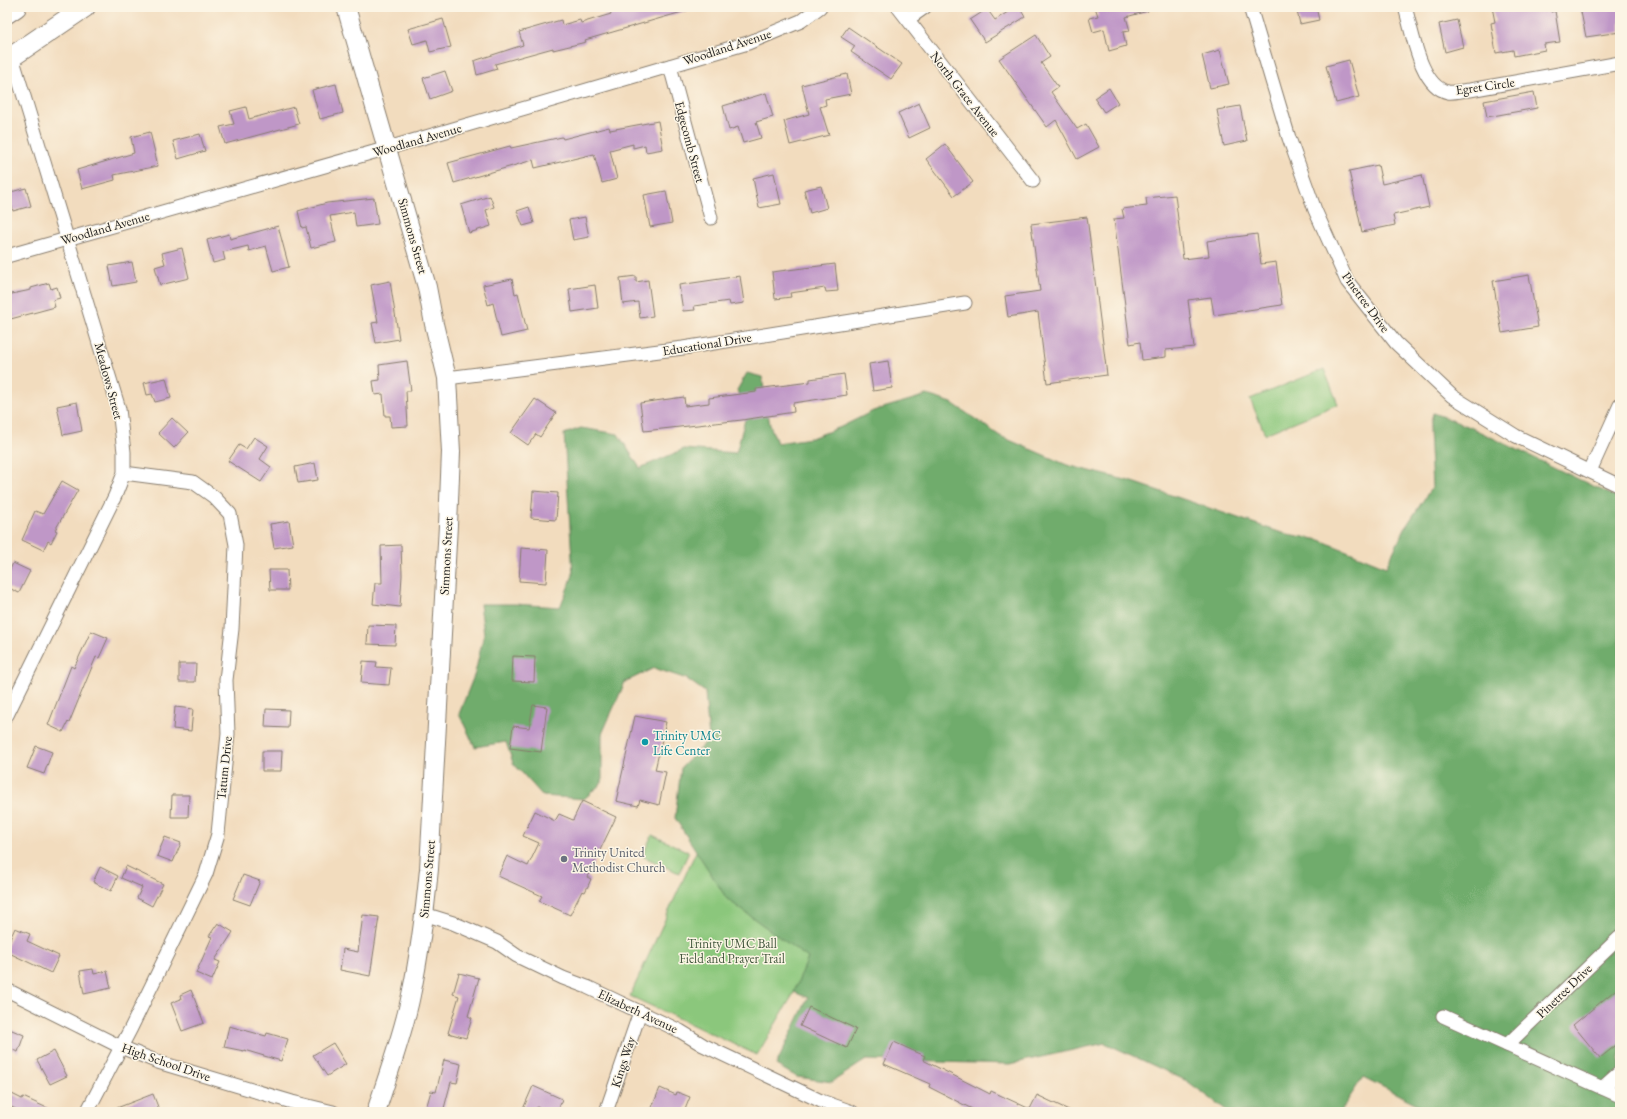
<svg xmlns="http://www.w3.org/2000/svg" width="1627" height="1119" font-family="'EB Garamond',serif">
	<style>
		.green { fill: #8bc77c; stroke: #54724c }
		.forest { fill: #70ac6c; stroke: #466444 }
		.building { fill: #bf97c7 }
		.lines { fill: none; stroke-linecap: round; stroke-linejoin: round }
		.street-casing { stroke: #877c6d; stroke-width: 15 }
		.secondary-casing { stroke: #877c6d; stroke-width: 20 }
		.primary-casing { stroke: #877c6d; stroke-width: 22 }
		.street { stroke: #fff; stroke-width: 13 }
		.secondary { stroke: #fff; stroke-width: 18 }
		.primary { stroke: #fff; stroke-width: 20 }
		.culture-dot { fill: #0f9aa8; stroke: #fcf5e5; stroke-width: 1.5 }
		.worship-dot { fill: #6b7280; stroke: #fcf5e5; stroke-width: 1.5 }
		.labels { text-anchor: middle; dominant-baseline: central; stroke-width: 3; stroke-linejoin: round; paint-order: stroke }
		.street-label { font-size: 13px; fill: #1c1c1c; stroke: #fcf5e5 }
		.culture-label { font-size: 13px; fill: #0d838f; stroke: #fcf5e5; text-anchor: start }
		.worship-label { font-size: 13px; fill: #5b616d; stroke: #fcf5e5; text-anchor: start }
		.park-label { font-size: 13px; fill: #43583e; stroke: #fcf5e5 }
	</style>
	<rect width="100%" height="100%" fill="#fcf5e5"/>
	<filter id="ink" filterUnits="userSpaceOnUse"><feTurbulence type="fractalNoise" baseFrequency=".025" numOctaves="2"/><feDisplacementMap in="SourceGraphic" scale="8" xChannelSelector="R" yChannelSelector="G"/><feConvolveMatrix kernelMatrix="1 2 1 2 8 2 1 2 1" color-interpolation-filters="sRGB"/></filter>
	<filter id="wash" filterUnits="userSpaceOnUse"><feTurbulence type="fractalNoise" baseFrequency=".012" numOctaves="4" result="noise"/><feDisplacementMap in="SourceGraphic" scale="16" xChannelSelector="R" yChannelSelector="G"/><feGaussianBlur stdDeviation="0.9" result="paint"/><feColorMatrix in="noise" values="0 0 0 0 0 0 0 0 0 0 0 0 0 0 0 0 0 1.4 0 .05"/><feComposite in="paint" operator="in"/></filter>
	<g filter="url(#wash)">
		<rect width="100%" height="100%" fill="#f2dcbe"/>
		<g class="green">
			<path d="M1324,369L1338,404L1265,434L1250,399Z"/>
			<path d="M652,835L689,852L679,873L642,856Z"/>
			<path d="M699,845L835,924L757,1055L630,996Z"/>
		</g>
		<path class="forest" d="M747,373L762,377L770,425L777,443L811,438L841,427L873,411L927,395L952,403L1000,436L1067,465L1133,482L1282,533L1320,540L1386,567L1405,528L1432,487L1429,430L1433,413L1470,427L1620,499V1112H1433L1363,1077L1340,1112H1229L1187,1081L1105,1043L1010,1064L866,1060L832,1082L797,1077L776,1065L808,998L794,992L808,958L727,899L675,818L681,768L709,739L705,692L687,679L654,668L625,682L602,734V783L584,799L543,796L513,763L506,742L475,747L459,714L475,673L484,634L480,604H515L560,607L573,575L564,434L581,428L618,434L640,468L684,449L736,453L746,416L737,390Z"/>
		<g id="blocks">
			<g class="building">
				<path d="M609,7H689V10L585,40L586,42L553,50V48L495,64L497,69L477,75L474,61L523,45L519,32L561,20L562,25L580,20L581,23L611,14Z"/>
				<path d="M1016,7H1019L1025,17L985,42L970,20L987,9L995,20Z"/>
				<path d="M1095,7H1148V11L1126,17L1130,31L1123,32L1126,46L1109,51L1104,29L1093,32L1089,18L1098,16Z"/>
				<path d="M1296,7H1316L1319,20L1300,24Z"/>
				<path d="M1492,7H1550L1551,12L1555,11L1560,42L1544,44L1545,50L1514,56L1513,50L1496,53L1491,23L1495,22Z"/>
				<path d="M1580,7H1620V32L1586,37Z"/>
				<path d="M443,19L451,47L430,52L427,40L413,44L408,29Z"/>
				<path d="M1457,20L1463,47L1445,52L1439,24Z"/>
				<path d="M848,27L902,64L891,79L851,52L855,46L841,37Z"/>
				<path d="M1036,35L1050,57L1041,63L1058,87L1051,92L1077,129L1086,124L1099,147L1077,159L1056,120L1047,127L999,59Z"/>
				<path d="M1220,50L1229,84L1210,88L1202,55Z"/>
				<path d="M1349,60L1359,97L1336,103L1326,66Z"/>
				<path d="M445,71L452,91L430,99L423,78Z"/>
				<path d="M847,74L851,94L825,99L826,105L820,107L829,135L790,145L784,121L809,114L802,85Z"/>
				<path d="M336,84L343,113L320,119L312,90Z"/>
				<path d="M1109,88L1118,103L1104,112L1094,98Z"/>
				<path d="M1534,92L1537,108L1487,117L1484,101Z"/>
				<path d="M766,93L773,117L756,122L761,138L743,143L738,127L729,130L723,106Z"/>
				<path d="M919,103L930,128L909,138L898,113Z"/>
				<path d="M1240,106L1247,141L1224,146L1217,110Z"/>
				<path d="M246,107L249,119L294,107L299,124L225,144L220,127L234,124L230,111Z"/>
				<path d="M658,121L663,149L646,152L645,145L633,148V144L610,150L617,179L602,183L594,154L535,168L533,160L454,183L448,163L510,146L511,148L562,137L563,139L609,127L610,130Z"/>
				<path d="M150,132L158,166L114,175L115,180L82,189L77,170L134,153L131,137Z"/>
				<path d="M200,134L205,151L178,159L173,141Z"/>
				<path d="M945,144L973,182L954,196L926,159Z"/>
				<path d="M1378,165L1382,184L1422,175L1429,207L1393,215L1395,225L1362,232L1349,171Z"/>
				<path d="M774,173L781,204L759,208L753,178Z"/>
				<path d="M821,186L827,208L810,213L804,190Z"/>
				<path d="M26,188L31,206L13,211L12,207L7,208V193Z"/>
				<path d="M666,191L672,223L650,227L644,195Z"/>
				<path d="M1175,195L1183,259L1209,256L1207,241L1257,234L1261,264L1276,262L1282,305L1214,315L1211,297L1188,300L1194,347L1166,350V357L1142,360L1140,342L1130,344L1114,219L1124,218L1122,209L1147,206L1146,198Z"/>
				<path d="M490,196L494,207L486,210L491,226L469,233L461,205Z"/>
				<path d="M374,198L378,224L356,227L354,212L330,216L336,242L311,248L306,227L302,228L298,211L327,203Z"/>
				<path d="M529,207L534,223L523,226L517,211Z"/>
				<path d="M585,217L589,237L573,240L569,220Z"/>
				<path d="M1087,217L1107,375L1047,383L1038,312L1008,317L1005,296L1040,291L1031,224Z"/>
				<path d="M278,226L289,267L273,271L266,246L249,251L248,246L223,252L225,260L213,263L207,240L229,234L230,239Z"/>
				<path d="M182,248L189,278L160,285L155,267L165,264L162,253Z"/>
				<path d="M132,262L136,282L113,286L109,266Z"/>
				<path d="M835,264L838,291L826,292L825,288L790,293L791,297L775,299L772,272Z"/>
				<path d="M1529,275L1538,327L1502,333L1493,281Z"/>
				<path d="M636,276V282L648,280L653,316L640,318L638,302L623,304L620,278Z"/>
				<path d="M740,276L744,303L730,305L729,301L694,306L695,310L683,311L679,285Z"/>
				<path d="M512,279L515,294L518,293L527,331L501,337L493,303L488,305L483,285Z"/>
				<path d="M390,281L399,339L376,343L372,323L378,322L371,285Z"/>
				<path d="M49,283L51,289L57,287L60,298L53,300L55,307L7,320V295L31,290V288Z"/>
				<path d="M595,285L598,308L572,312L569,289Z"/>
				<path d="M407,361L411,391H406L408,426L391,427L390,416H385L383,394L375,395L373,381L380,380L379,365Z"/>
				<path d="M888,361L892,388L873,391L869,364Z"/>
				<path d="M844,374L847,395L793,403L794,412L742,420L644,431L640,403L684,397L685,406L709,403V398L756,392V389L810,382V379Z"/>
				<path d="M166,378L171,398L155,402L152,394L147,395L144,383Z"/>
				<path d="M535,399L556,413L540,437L536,434L528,445L511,433Z"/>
				<path d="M77,402L82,431L63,435L57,406Z"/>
				<path d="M172,418L188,433L174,448L158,433Z"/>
				<path d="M254,437L268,446L260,459L271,467L261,482L228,461L239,445L246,449Z"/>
				<path d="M315,463L318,480L298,483L295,467Z"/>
				<path d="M62,481L78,490L55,530L57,531L51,543L48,541L43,550L22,540L35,511L43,514Z"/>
				<path d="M533,491L558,493L556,520L531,518Z"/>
				<path d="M289,521L293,545L274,548L270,524Z"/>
				<path d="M401,545L402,575L400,607L373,604L375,583H382L381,546Z"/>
				<path d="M521,548L548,550L546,583L519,581Z"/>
				<path d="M13,563L30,571L19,593L7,587V576Z"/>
				<path d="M269,570H287L288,590H270Z"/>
				<path d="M368,625L396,626L395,645L367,644Z"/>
				<path d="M91,631L108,638L99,658L96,657L69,723L68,722L63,732L48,725L71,666L74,668Z"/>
				<path d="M513,656L535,657L534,682L512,681Z"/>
				<path d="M363,661L377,662L376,667L391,668L389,685L361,683Z"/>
				<path d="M179,664H196L195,682H179Z"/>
				<path d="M533,705L547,707L541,752L510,748L513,726L529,728Z"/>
				<path d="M175,707L193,709L191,731L173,729Z"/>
				<path d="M266,709L289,710L288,728L265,727Z"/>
				<path d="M635,716L666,722L655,770L666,772L659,805L640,800L638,806L616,801Z"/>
				<path d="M36,746L52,752L44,774L27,768Z"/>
				<path d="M262,751H282L281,771H262Z"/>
				<path d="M172,795H189L188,817H171Z"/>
				<path d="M582,801L616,817L587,877L591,879L588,886L585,892L582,891L570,915L539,901L542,896L498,876L507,856L528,866L539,843L523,836L535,811L555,821L559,814L573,820Z"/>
				<path d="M165,837L181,843L173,862L157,856Z"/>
				<path d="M126,866L163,884L152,906L137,898L142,887L121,878Z"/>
				<path d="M100,867L118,876L111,891L93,882Z"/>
				<path d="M243,875L260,881L250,905L233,899Z"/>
				<path d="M363,915L379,917L370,976L340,970L343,949L358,952Z"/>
				<path d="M218,923L233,932L215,960L220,962L212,980L196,973L212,937L209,936Z"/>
				<path d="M15,928L30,934L27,941L59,956L51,973L7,952V946Z"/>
				<path d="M93,969L94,974L107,971L111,988L84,994L80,971Z"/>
				<path d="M459,973L479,978L468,1016L472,1018L466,1038L448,1033L459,996L453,994Z"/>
				<path d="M1620,986V1042L1600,1058L1573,1025Z"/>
				<path d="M191,990L204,1023L182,1031L171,1003L181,999L180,995Z"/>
				<path d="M809,1007L856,1029L847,1048L800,1026Z"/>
				<path d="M229,1026L266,1036L267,1033L288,1039L281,1061L244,1050V1051L224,1047Z"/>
				<path d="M7,1028L24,1035L18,1052L7,1048Z"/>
				<path d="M894,1042L925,1056L923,1060L990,1094L991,1091L1030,1109L1037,1095L1073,1112H978L929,1087L930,1084L884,1064Z"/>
				<path d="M333,1043L346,1064L327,1076L313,1055Z"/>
				<path d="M54,1051L67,1076L50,1084L37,1060Z"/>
				<path d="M444,1060L461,1064L457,1083L451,1082L443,1112H425L431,1091L436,1092Z"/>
				<path d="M533,1086L562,1099L557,1112H548L537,1107L535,1112L523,1109Z"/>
				<path d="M660,1088L676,1095L677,1092L690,1097L684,1112H650Z"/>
				<path d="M12,1094L22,1099L23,1097L56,1112H22L7,1105Z"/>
				<path d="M153,1094L160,1112H109V1111Z"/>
			</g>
		</g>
	</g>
	<g filter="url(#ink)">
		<use href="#blocks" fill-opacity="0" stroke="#877c6d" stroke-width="1"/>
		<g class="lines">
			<defs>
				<g id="street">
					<path d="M898,7L1033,181"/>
					<path d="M1250,7L1289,138L1315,210L1347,281L1396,343L1452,396L1516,436L1620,486"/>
					<path d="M1405,7C1412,30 1420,87 1448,92C1455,93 1463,90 1470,90L1620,63"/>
					<path d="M908,19L925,7"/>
					<path d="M670,66L711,218"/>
					<path d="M7,256L388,148L748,43L801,21L820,7"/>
					<path d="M447,378L683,348L965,303"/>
					<path d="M1590,471L1620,405"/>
					<path d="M7,715L115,496L124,473V452L119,409L12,57"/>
					<path d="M424,914L453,923L497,942L517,956L563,978L587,987L680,1031L703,1045L821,1101L852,1112"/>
					<path d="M7,990L121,1047L158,1062L292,1102L333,1112"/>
					<path d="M1443,1016L1620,1096"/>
					<path d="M1507,1045L1620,937"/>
					<path d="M1602,1088L1620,1072"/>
					<path d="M87,1112L131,1028L206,874L218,834L228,734L226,680L232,629L236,545L230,514L214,497L193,482L124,473"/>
					<path d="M606,1112L640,1012"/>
				</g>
				<path id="secondary" d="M346,7L427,287L434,324L447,378L451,452L448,525L429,869C425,911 420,953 411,995C403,1035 388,1074 376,1112"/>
				<g id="primary">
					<path d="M7,13L16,7"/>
					<path d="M7,60L85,7"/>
				</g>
			</defs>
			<use href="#street" class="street-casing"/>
			<use href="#secondary" class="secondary-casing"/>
			<use href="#primary" class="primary-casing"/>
			<use href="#street" class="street"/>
			<use href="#secondary" class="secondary"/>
			<use href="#primary" class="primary"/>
		</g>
	</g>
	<circle class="culture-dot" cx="645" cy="742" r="4"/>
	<circle class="worship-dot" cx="564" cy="859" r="4"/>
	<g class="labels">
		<g class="street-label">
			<text transform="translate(727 47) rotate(-18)">Woodland Avenue</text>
			<text transform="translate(1485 86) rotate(-8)">Egret Circle</text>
			<text transform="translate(965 94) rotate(52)">North Grace Avenue</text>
			<text transform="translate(417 140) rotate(-16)">Woodland Avenue</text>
			<text transform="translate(690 142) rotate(75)">Edgecomb Street</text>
			<text transform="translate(105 228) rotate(-16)">Woodland Avenue</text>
			<text transform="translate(413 236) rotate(74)">Simmons Street</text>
			<text transform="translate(1366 302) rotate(54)">Pinetree Drive</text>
			<text transform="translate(707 344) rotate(-9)">Educational Drive</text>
			<text transform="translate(109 381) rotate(75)">Meadows Street</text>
			<text transform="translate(446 556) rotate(-87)">Simmons Street</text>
			<text transform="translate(224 768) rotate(-84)">Tatum Drive</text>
			<text transform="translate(427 879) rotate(-85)">Simmons Street</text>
			<text transform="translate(1564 991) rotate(-44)">Pinetree Drive</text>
			<text transform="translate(638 1011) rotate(25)">Elizabeth Avenue</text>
			<text transform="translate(166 1062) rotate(19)">High School Drive</text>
			<text transform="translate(623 1062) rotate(-72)">Kings Way</text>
		</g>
		<g class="culture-label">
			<text x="653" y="735">Trinity UMC<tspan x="653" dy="15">Life Center</tspan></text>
		</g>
		<g class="worship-label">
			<text x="572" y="852">Trinity United<tspan x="572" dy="15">Methodist Church</tspan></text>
		</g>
		<g class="park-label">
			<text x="732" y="943">Trinity UMC Ball<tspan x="732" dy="15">Field and Prayer Trail</tspan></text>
		</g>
	</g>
	<rect width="1627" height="1119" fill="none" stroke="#fcf5e5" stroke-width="24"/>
</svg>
